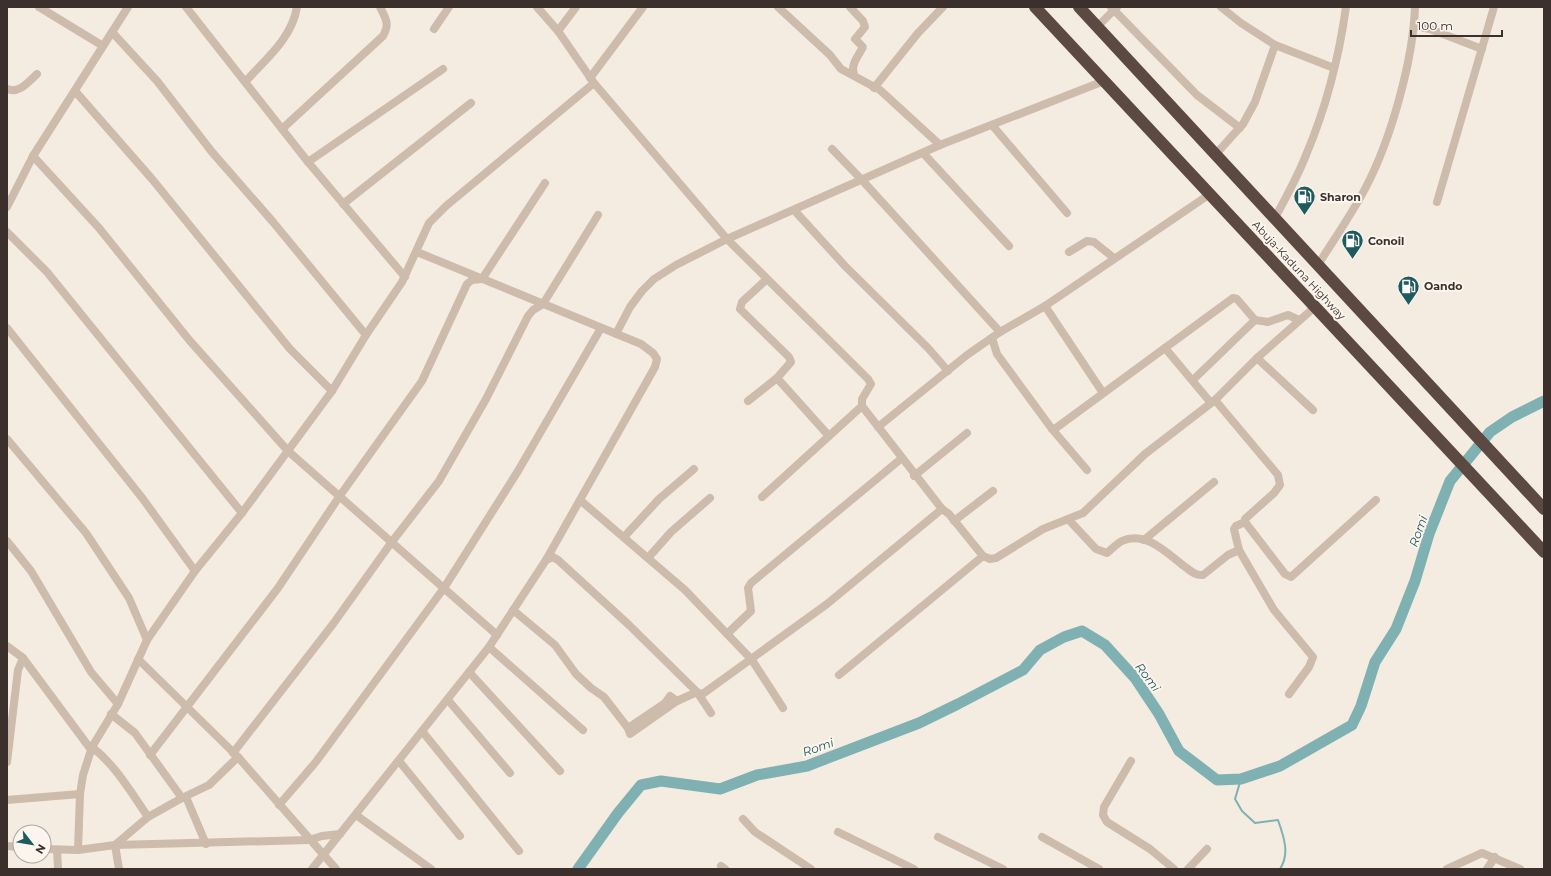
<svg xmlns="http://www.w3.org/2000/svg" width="1551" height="876" font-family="Montserrat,sans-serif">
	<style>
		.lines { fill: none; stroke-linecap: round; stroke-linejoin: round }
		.stream { stroke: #7fb0b2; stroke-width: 2 }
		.river { stroke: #7fb0b2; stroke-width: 11 }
		.minor { stroke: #cdbbac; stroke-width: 8 }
		.highway { stroke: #5c4a42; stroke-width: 12 }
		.labels { text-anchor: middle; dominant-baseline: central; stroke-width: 4; stroke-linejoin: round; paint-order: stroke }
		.poi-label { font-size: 11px; font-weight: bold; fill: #3b302b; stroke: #fbf5ee; text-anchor: start }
		.street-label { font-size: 11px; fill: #3b302b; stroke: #fbf5ee }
		.water-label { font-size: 12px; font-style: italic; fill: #1f5a5e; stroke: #fbf5ee }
	</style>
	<rect width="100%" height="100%" fill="#f4ebe1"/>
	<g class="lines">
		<path class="stream" d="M1241,779L1235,799L1242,811L1255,823L1278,820C1284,837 1290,854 1280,869"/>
		<path class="river" d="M578,869L618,813L641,785L661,781L720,789L757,775L807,766L919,723L958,704L1023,670L1040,650L1064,637L1082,631L1105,645L1135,678L1159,714L1179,751L1217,780L1241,779L1280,766L1352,725L1361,706L1375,662L1396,629L1415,581L1429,534L1450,481L1490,432L1512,417L1544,401"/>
		<g class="minor">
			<path d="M39,7L103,46"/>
			<path d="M186,7L308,162L405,277"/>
			<path d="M537,7L558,31L594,83L727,239L868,379L871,384L862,399V406L942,509L949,514L983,556L990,559L996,558L1043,529L1083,513L1145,454L1215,400L1257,358L1316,306"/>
			<path d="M778,7L830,55L841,69L880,90L940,145"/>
			<path d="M850,7L863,21L865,27L855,39L863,47C859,55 850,65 854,74"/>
			<path d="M1111,7L1197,95L1240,128"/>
			<path d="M1221,7L1241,23L1275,45L1334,68"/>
			<path d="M1414,26L1430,29L1482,49"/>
			<path d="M1097,27L1117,7"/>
			<path d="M434,29L449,7"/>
			<path d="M558,31L576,7"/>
			<path d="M112,32L157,81L212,152L273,222L366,335"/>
			<path d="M590,78L643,7"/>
			<path d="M246,81C266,59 292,38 297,7"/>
			<path d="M874,88L918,33L943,7"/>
			<path d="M7,89C19,94 28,82 37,74"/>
			<path d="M75,91L152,179L290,349L332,391"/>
			<path d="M992,125L1067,213"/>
			<path d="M282,129L383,36C390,24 386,19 380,7"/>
			<path d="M832,149L862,180L1000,332"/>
			<path d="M923,153L1009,246"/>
			<path d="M1215,155L1243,124L1255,102L1275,45"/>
			<path d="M33,156L99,228L190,341L288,451L497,635"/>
			<path d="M308,162L443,69"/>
			<path d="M1437,202L1494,7"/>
			<path d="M343,204L471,103"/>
			<path d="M7,207L33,156L128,7"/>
			<path d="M794,210L845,266L928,348L948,371"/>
			<path d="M1275,218C1286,197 1298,176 1306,155C1326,108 1339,57 1346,7"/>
			<path d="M7,232L47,272L242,513"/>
			<path d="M1069,252L1087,241L1094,242L1114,258"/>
			<path d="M1318,265C1334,239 1352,214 1366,187C1391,139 1413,61 1415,7"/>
			<path d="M1045,306L1103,393"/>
			<path d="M7,328L143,499L195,571"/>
			<path d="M616,334L630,307L642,291L654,279L676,265L727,239L940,145L1104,81"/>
			<path d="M992,338L997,354L1052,429L1056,428L1233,298L1237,299L1255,320L1268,322L1288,315L1299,320"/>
			<path d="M1165,348L1211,403"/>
			<path d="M1257,358L1313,410"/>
			<path d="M777,378L829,436"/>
			<path d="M1193,380L1255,320"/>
			<path d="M1215,400L1278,475L1280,485L1274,493L1245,519V522L1236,526L1234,529L1239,550L1274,610L1313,657L1309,667L1289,694"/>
			<path d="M748,401L777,378L791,362L789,357L740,309L742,302L767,279"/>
			<path d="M878,427L967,355L1000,332L1045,306L1210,194"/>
			<path d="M1052,429L1087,470"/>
			<path d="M7,439L86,533L129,598L147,640"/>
			<path d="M914,476L967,433"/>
			<path d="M762,497L862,406"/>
			<path d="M580,500L685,590L752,660L783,708"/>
			<path d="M1069,520L1096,549L1107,553C1112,549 1116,544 1122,541C1145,530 1167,553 1184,566C1191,571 1195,576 1203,575L1228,555L1239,550"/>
			<path d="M954,521L993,491"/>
			<path d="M1245,522L1285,574L1291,577L1376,500"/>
			<path d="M624,537L659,499L694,469"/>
			<path d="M1144,540L1214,482"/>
			<path d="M7,541L31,571L91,672L118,704"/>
			<path d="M648,558L671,532L710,498"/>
			<path d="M546,560L553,557L558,560L629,625L697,692L711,713"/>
			<path d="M513,610L555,645L576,674L591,688L604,697L628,728L630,734L677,701"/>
			<path d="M727,634L751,611L748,588L751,583L902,458"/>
			<path d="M7,646L23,658L18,670L7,762"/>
			<path d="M489,647L583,730"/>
			<path d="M23,658L92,751"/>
			<path d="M138,659L238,757L336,869"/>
			<path d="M469,672L560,771"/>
			<path d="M839,675L983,556"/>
			<path d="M448,700L510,773"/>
			<path d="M111,714L135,733L182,798L186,797L206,844"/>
			<path d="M628,728L665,703L670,696L677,701L697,692L700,694L704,693L827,604L942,509"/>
			<path d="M422,731L519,851"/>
			<path d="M92,747C116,766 131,792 148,817"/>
			<path d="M233,753L333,624L391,543L439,481L486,399L528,316L533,310L543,304L598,215"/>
			<path d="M150,755L278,588L339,497L422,381L467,284L472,280L482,279L545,183"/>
			<path d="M399,761L460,836"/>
			<path d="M1131,761L1104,807L1103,815L1107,822L1150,849L1174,869"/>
			<path d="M7,800L80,794"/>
			<path d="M279,805L315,763L444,588L518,471L601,328"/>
			<path d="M356,815L431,869"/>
			<path d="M743,819L755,832L811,869"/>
			<path d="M838,832L914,869"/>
			<path d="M938,837L1003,869"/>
			<path d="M1042,837L1099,869"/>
			<path d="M7,846L20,847"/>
			<path d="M44,849L78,850L115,845L309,840L322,836L340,834"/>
			<path d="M57,850L58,869"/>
			<path d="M78,850L80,794L83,775L92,747L118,704L147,640L195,571L242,513L332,391L366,335L402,282L429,223L446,206L594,83"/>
			<path d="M721,866L725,869"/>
			<path d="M119,869L115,845L148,817L182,798L209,785L238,757"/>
			<path d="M312,869L489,647L546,560L655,367L657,359L653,353L641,344L417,252"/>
			<path d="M1188,869L1207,849"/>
			<path d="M1447,869L1482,853L1520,869"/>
			<path d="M1487,869L1495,857"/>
		</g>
		<g class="highway">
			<path d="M1035,7L1544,552"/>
			<path d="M1079,7L1544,509"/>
		</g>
	</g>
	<defs>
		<symbol id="fuel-pin" viewBox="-11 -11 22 30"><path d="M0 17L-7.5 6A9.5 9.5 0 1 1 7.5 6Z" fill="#1f5a5e" stroke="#fbf5ee"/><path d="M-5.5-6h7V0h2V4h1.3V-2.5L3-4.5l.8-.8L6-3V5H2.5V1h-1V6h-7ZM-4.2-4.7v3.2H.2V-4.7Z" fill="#fff"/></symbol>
	</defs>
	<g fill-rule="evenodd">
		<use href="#fuel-pin" x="1292" y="184" width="25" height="34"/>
		<use href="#fuel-pin" x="1340" y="228" width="25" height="34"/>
		<use href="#fuel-pin" x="1396" y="274" width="25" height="34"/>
	</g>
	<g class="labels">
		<g class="poi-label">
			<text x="1320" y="197">Sharon</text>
			<text x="1368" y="241">Conoil</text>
			<text x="1424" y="286">Oando</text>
		</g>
		<g class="street-label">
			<text transform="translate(1299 270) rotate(47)">Abuja-Kaduna Highway</text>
		</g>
		<g class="water-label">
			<text transform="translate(1418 531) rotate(-70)">Romi</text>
			<text transform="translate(1148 677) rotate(53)">Romi</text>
			<text transform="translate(818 747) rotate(-19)">Romi</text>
		</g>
	</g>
	<rect width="1551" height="876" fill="none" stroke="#3b302b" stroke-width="16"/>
	<g transform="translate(32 844) rotate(121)"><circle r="19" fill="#fbf5ee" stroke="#aea6a0"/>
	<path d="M0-3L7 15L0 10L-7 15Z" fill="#1f5a5e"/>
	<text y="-6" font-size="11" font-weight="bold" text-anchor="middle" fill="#3b302b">N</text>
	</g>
	<path d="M1411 30v6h91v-6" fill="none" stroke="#3b302b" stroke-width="2"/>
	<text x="1417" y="30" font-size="12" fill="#3b302b" stroke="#fbf5ee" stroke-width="3" paint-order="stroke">100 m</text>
</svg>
